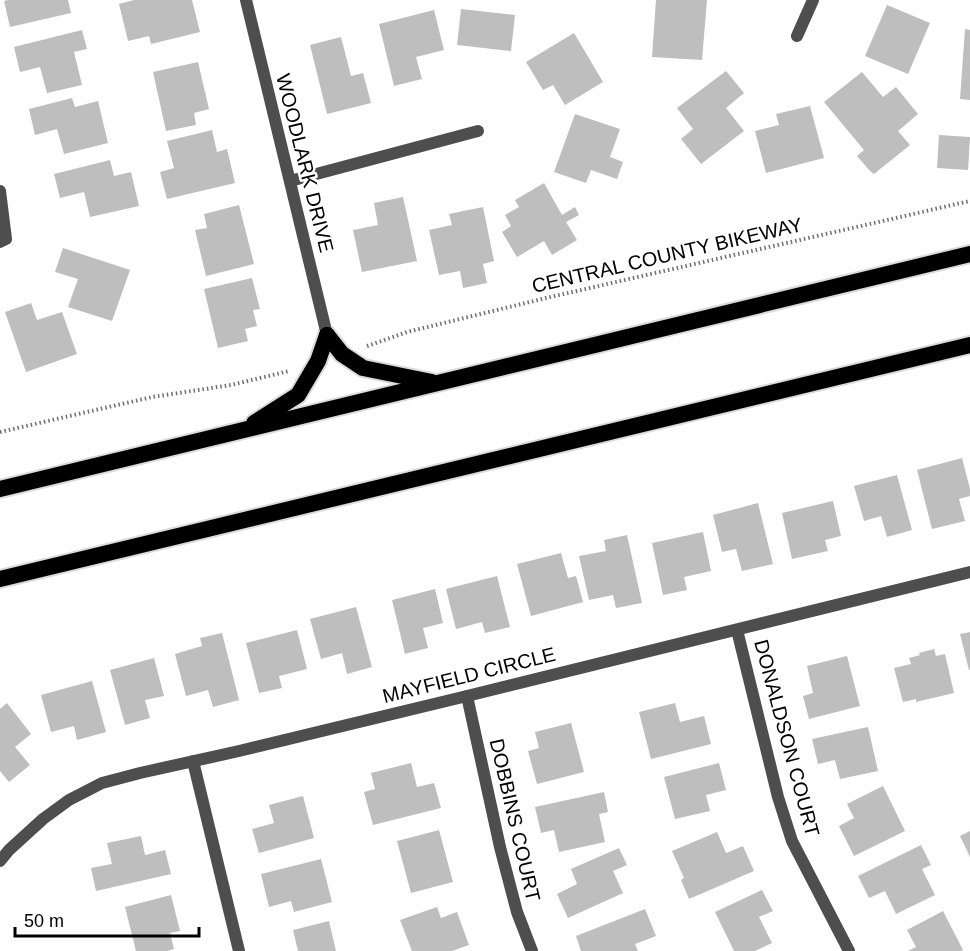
<svg xmlns="http://www.w3.org/2000/svg" width="970" height="951" font-family="Helvetica,sans-serif">
	<style>
		.building { fill: #bebebe }
		.lines { fill: none; stroke-linecap: round; stroke-linejoin: round }
		.trunk-casing { stroke: #dbdbdb; stroke-width: 20 }
		.path { stroke: #707070; stroke-width: 4; stroke-dasharray: 1.5 3; stroke-linecap: butt }
		.minor { stroke: #4e4e4e; stroke-width: 12 }
		.trunk { stroke: #000; stroke-width: 16 }
		.labels { text-anchor: middle; dominant-baseline: central; stroke-width: 5; stroke-linejoin: round; paint-order: stroke }
		.street-label { font-size: 20px; fill: #000; stroke: #fff }
	</style>
	<rect width="100%" height="100%" fill="#fff"/>
	<g class="building">
		<path d="M8,0H68L71,13L10,27L4,1Z"/>
		<path d="M134,0H192L200,32L151,44L149,36L128,41L119,4Z"/>
		<path d="M656,0H707L702,60L652,57Z"/>
		<path d="M887,5L930,23L908,74L865,56Z"/>
		<path d="M461,9L515,15L511,51L457,45Z"/>
		<path d="M434,10L444,50L416,57L422,79L394,86L379,24Z"/>
		<path d="M965,29L970,30V100L960,99Z"/>
		<path d="M82,30L87,49L74,52L82,85L47,93L40,67L20,72L14,47Z"/>
		<path d="M574,33L603,82L565,105L553,85L543,90L526,62Z"/>
		<path d="M341,37L351,76L363,73L371,103L327,114L310,45Z"/>
		<path d="M198,62L209,109L194,113L196,125L166,131L153,72Z"/>
		<path d="M726,71L744,93L726,108L744,131L701,164L681,139L693,129L677,108Z"/>
		<path d="M862,72L883,97L896,87L918,114L898,131L910,145L874,174L870,171L857,156L864,150L824,102Z"/>
		<path d="M72,98L75,107L98,101L108,143L64,154L57,129L35,135L29,109Z"/>
		<path d="M810,106L824,158L766,173L755,131L779,125L776,114Z"/>
		<path d="M575,114L620,129L610,157L623,162L617,179L591,170L586,183L554,172Z"/>
		<path d="M212,130L217,152L227,149L235,183L167,199L160,172L174,168L167,141Z"/>
		<path d="M939,135L970,137L968,170L937,168Z"/>
		<path d="M110,160L114,176L131,172L139,206L90,217L84,192L60,198L54,174Z"/>
		<path d="M544,183L562,215L575,207L579,215L566,222L577,240L552,255L544,241L517,257L502,232L511,226L505,215L519,207L515,200Z"/>
		<path d="M403,197L417,261L362,272L353,230L378,225L374,203Z"/>
		<path d="M239,205L254,264L206,276L195,230L207,228L204,214Z"/>
		<path d="M483,207L494,261L483,264L487,283L463,288L460,271L439,275L429,230L452,225L449,214Z"/>
		<path d="M63,248L130,270L112,321L68,307L78,279L55,272Z"/>
		<path d="M252,278L260,309L253,310L257,326L245,329L248,341L218,348L204,289Z"/>
		<path d="M31,303L37,320L62,312L77,354L26,372L5,312Z"/>
		<path d="M962,458L970,489V496L959,499L965,521L932,529L917,470Z"/>
		<path d="M897,475L912,530L887,537L881,516L864,521L854,486Z"/>
		<path d="M833,501L841,536L825,540L828,551L792,559L782,513Z"/>
		<path d="M758,503L773,564L742,571L736,549L722,552L713,515Z"/>
		<path d="M703,532L711,571L684,577L687,590L663,595L652,543Z"/>
		<path d="M627,535L642,603L616,608L613,595L589,600L579,556L606,551L604,540Z"/>
		<path d="M561,553L568,578L576,576L583,602L531,616L517,564Z"/>
		<path d="M497,576L510,627L485,633L482,622L456,629L446,589Z"/>
		<path d="M435,589L443,623L423,628L428,648L405,654L392,600Z"/>
		<path d="M356,607L372,667L347,674L342,653L321,659L310,619Z"/>
		<path d="M297,630L307,669L279,676L282,688L259,693L246,643Z"/>
		<path d="M970,632V670H969L960,634Z"/>
		<path d="M222,633L239,700L213,707L208,690L186,696L175,654L202,646L200,638Z"/>
		<path d="M934,649L936,656L945,654L954,693L916,702V699L903,702L894,668L911,664L909,658L920,655L919,653Z"/>
		<path d="M847,656L860,706L809,719L803,696L813,693L807,666Z"/>
		<path d="M154,658L164,696L145,700L150,718L125,725L110,670Z"/>
		<path d="M92,681L106,732L77,740L74,726L51,732L41,695Z"/>
		<path d="M7,703L31,734L15,747L30,765L9,782L0,771V709Z"/>
		<path d="M675,703L680,722L704,716L711,744L651,759L639,712Z"/>
		<path d="M571,723L584,772L537,784L528,751L539,748L535,732Z"/>
		<path d="M868,727L878,771L840,779L835,760L818,764L812,739Z"/>
		<path d="M411,763L417,787L434,783L441,808L373,825L364,792L375,789L371,773Z"/>
		<path d="M719,763L726,790L706,795L710,811L675,819L664,777Z"/>
		<path d="M883,786L905,831L854,856L839,826L854,818L847,804Z"/>
		<path d="M604,792L608,812L599,814L605,842L559,852L554,830L541,833L535,807Z"/>
		<path d="M303,796L314,838L259,853L252,829L274,823L269,805Z"/>
		<path d="M439,830L453,882L411,893L397,841Z"/>
		<path d="M970,831V857L960,836Z"/>
		<path d="M717,832L726,853L743,846L754,871L689,899L681,880L684,878L672,851Z"/>
		<path d="M141,836L145,855L165,850L171,874L96,891L91,868L112,864L107,843Z"/>
		<path d="M921,845L931,865L922,869L935,895L896,914L885,891L869,898L858,876Z"/>
		<path d="M619,848L627,865L613,871L623,893L568,918L557,894L577,884L571,869Z"/>
		<path d="M321,859L332,902L294,912L291,901L269,907L261,874Z"/>
		<path d="M762,890L773,911L759,917L772,943L755,951H734L715,912Z"/>
		<path d="M171,895L180,931L170,933L174,949L167,951H136L125,907Z"/>
		<path d="M437,907L441,918L457,912L469,945L452,951H412L400,920Z"/>
		<path d="M645,909L656,936L635,944L638,951H581L576,936Z"/>
		<path d="M943,911L963,950L961,951H908L916,947L907,930Z"/>
		<path d="M329,921L336,951H298L293,930Z"/>
	</g>
	<g class="lines">
		<defs>
			<g id="trunk">
				<path d="M327,335L342,354L363,368L432,382"/>
				<path d="M254,423L298,395L318,361L327,335"/>
				<path d="M0,489L970,254"/>
				<path d="M0,579L970,345"/>
			</g>
		</defs>
		<use href="#trunk" class="trunk-casing"/>
		<g class="path">
			<path d="M367,346L407,332L546,298L970,201"/>
			<path d="M0,432L152,397L231,385L289,371"/>
		</g>
		<g class="minor">
			<path d="M246,0L327,335"/>
			<path d="M797,36L813,0"/>
			<path d="M290,181L478,131"/>
			<path d="M0,191L6,239L0,242"/>
			<path d="M737,630L778,797L792,841L849,951"/>
			<path d="M467,696L500,847L517,912L532,951"/>
			<path d="M193,761L239,951"/>
			<path d="M0,861L9,850L43,819L69,800L102,783L140,773L239,751L467,696L970,572"/>
		</g>
		<use href="#trunk" class="trunk"/>
	</g>
	<g class="labels">
		<g class="street-label">
			<text transform="translate(305 163) rotate(76)">WOODLARK DRIVE</text>
			<text transform="translate(667 255) rotate(-13)">CENTRAL COUNTY BIKEWAY</text>
			<text transform="translate(469 675) rotate(-14)">MAYFIELD CIRCLE</text>
			<text transform="translate(787 738) rotate(75)">DONALDSON COURT</text>
			<text transform="translate(515 820) rotate(77)">DOBBINS COURT</text>
		</g>
	</g>
	<path d="M15 927v9h184v-9" fill="none" stroke="#000000" stroke-width="3"/>
	<text x="24" y="927" font-size="18" fill="#000000" stroke="#ffffff" stroke-width="4.5" paint-order="stroke">50 m</text>
</svg>
